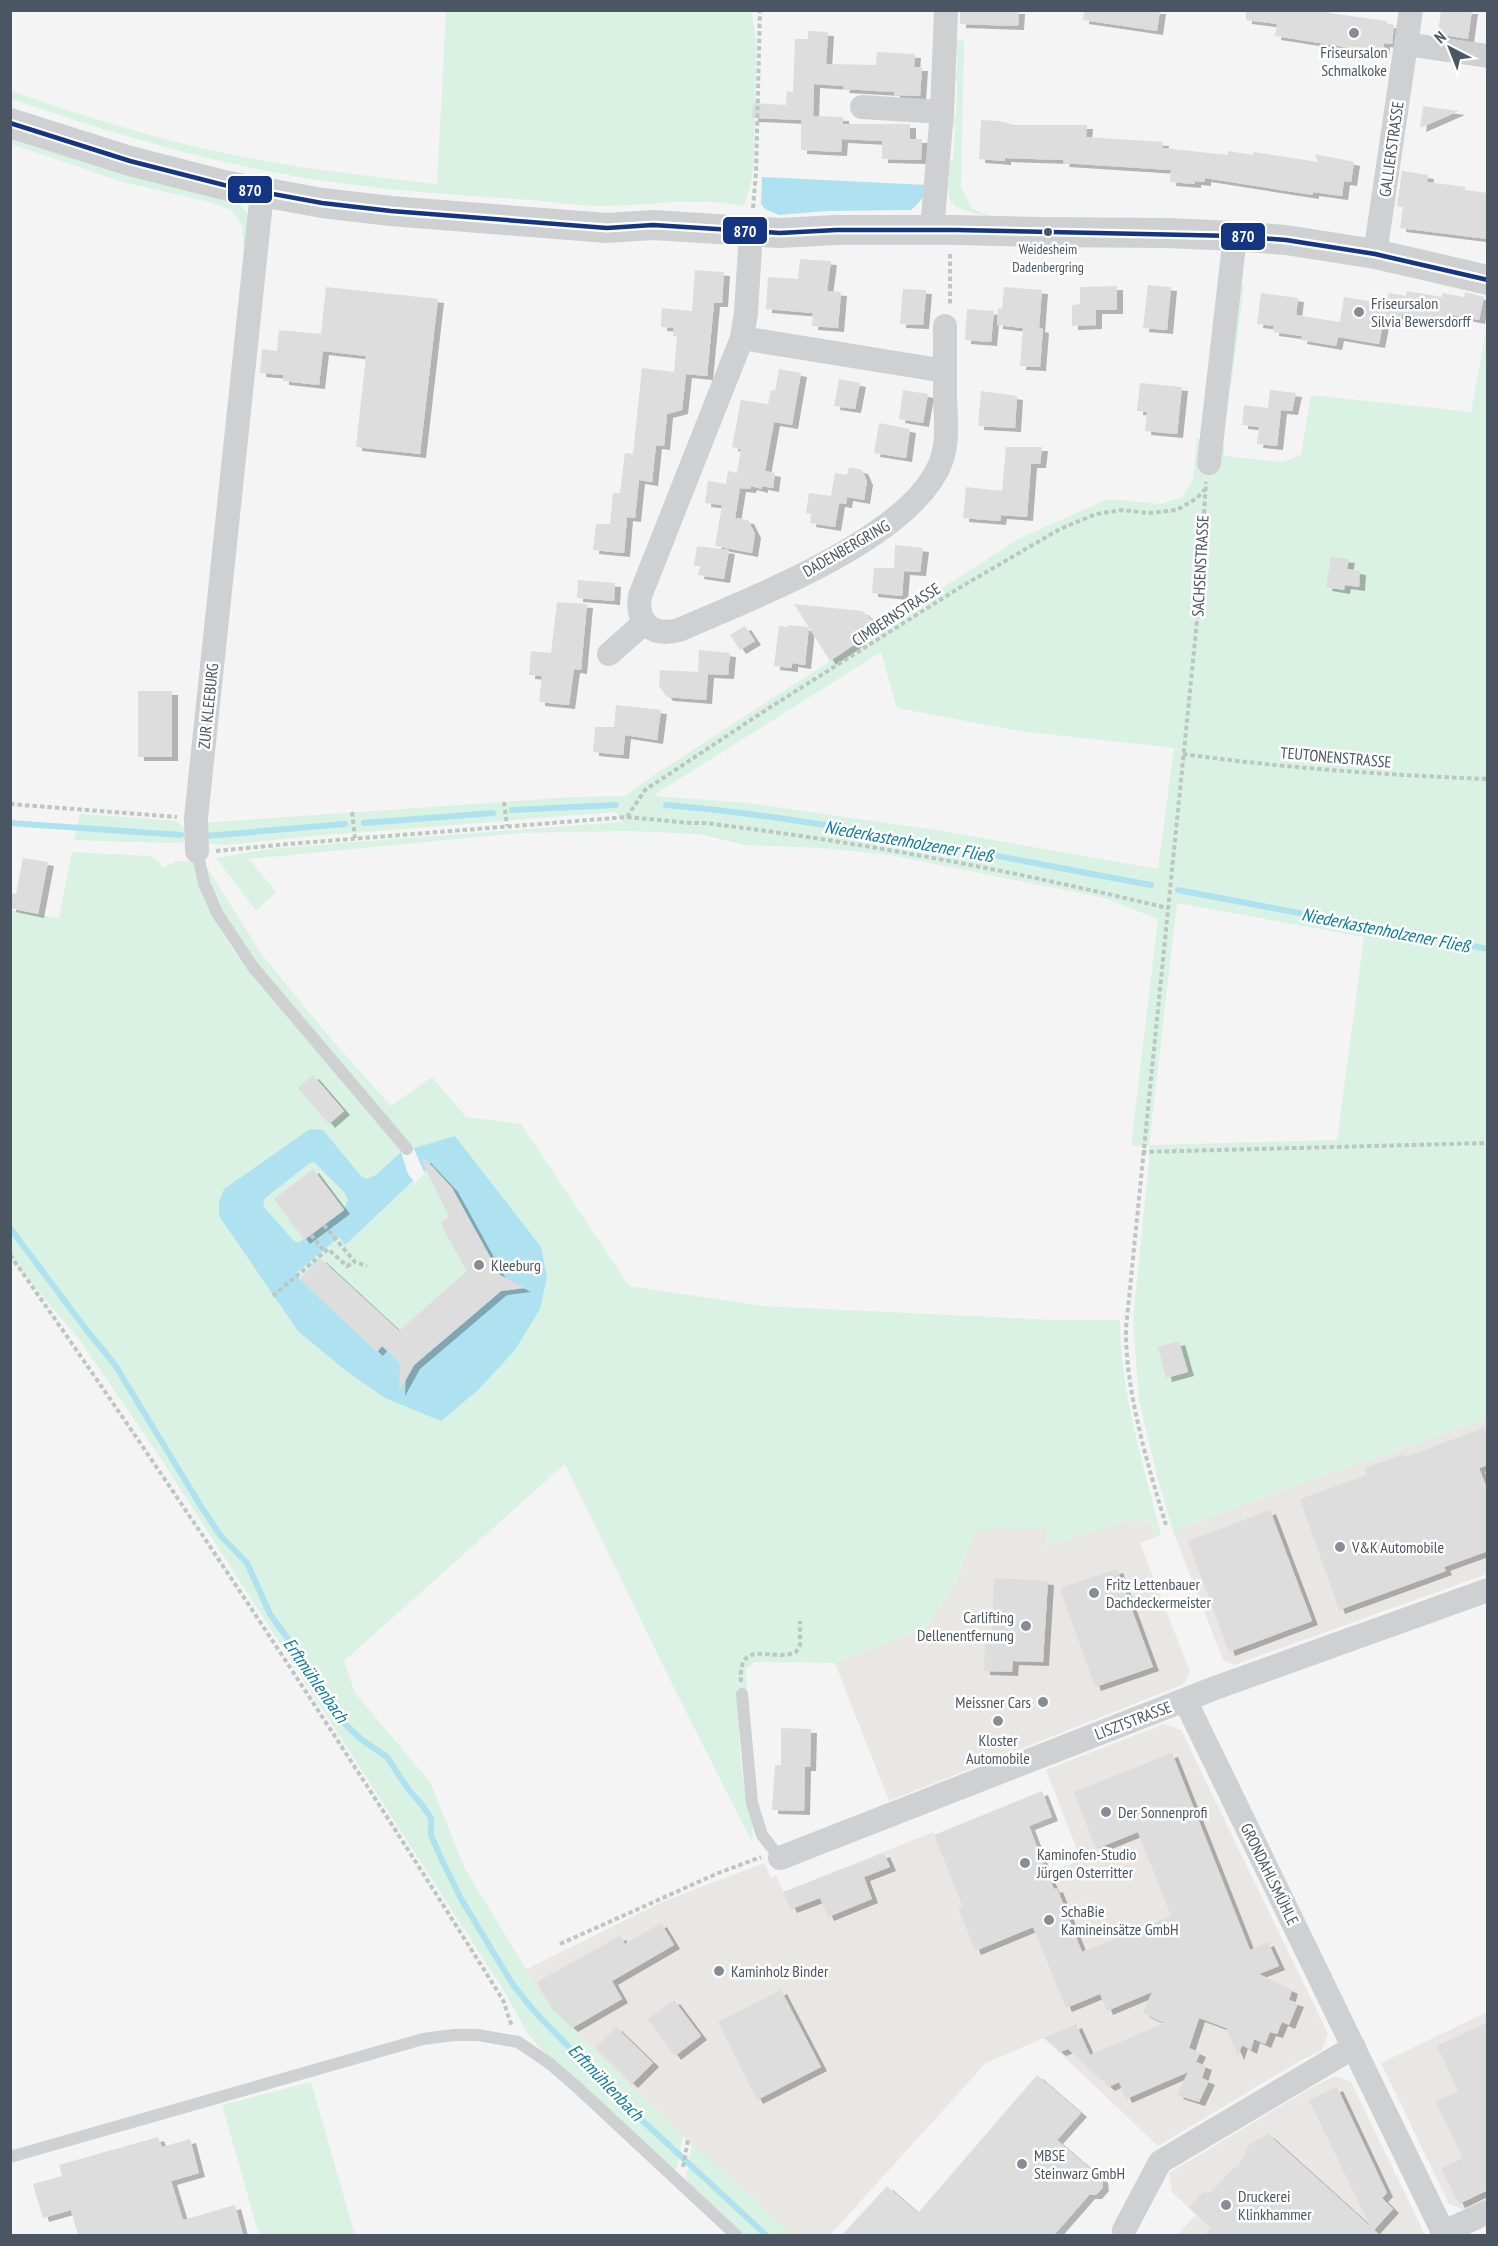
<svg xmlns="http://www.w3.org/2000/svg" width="1498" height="2246" font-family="'PT Sans Narrow',sans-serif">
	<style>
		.commercial { fill: #e8e7e3 }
		.green { fill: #d9f2e3; fill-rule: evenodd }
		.water { fill: #aee2f0; fill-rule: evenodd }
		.pier { fill: #f4f4f4 }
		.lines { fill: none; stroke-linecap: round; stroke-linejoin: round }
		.stream { stroke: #aee2f0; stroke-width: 6 }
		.building { fill: #ddddde; filter: url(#shadow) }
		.path { stroke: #bcc7c4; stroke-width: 4; stroke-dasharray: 4.5 3; stroke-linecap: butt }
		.service { stroke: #ced0d2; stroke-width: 12 }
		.minor { stroke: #ced0d2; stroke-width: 24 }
		.tertiary { stroke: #ced0d2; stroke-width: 30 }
		.bus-1-casing { stroke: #fff; stroke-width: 9 }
		.bus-1 { stroke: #143582; stroke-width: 4.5 }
		.poi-dot { fill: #868d94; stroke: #fff; stroke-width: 2 }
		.bus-dot { fill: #4a5661; stroke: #fff; stroke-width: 2 }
		.labels { text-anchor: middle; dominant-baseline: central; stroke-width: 5; stroke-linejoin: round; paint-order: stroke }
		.bus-label { font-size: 14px; fill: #4a5661; stroke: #fff }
		.poi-label { font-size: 16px; fill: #4a5661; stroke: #fff; text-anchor: start }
		.street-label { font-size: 16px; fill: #4a5661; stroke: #fff }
		.water-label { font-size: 18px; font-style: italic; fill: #0c7c9b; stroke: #fff }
		.line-badge { stroke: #fff; stroke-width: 2 }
		.badge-label { font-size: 16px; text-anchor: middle; font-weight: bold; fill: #fff }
	</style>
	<defs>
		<filter id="shadow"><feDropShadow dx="6" dy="4" stdDeviation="0" flood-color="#0004"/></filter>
	</defs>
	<rect width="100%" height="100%" fill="#f4f4f4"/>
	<g class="commercial">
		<path d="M1487,1419V1574L1234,1665L1223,1660L1173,1531L1325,1475Z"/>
		<path d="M1137,1518L1152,1524L1154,1538L1140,1543L1190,1672L1184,1684L889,1801L835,1663L927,1627L955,1583L976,1529L1047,1528L1046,1545Z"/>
		<path d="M1164,1724L1181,1730L1328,2034L1322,2050L1298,2062L1158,2146L1044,2038L986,2063L830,2235H793L683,2136L554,2011L547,2004L525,1970L662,1902L764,1863L771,1878L776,1876L784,1892L933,1832L962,1907L958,1909L975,1951L1033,1927L1034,1844L1047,1873L1074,1863L1078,1852L1046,1770Z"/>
		<path d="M1487,2012V2201L1467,2211L1449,2204L1381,2063Z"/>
		<path d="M1335,2076L1351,2082L1425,2235H1177L1196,2215L1172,2192L1169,2173L1309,2089Z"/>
	</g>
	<g class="green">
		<path d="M446,11H752C752,21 755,28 756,38C757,62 755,87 755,112C754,141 757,177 744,204L742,206C695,196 649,206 602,206C578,206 554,202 530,200C444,194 357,189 273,172C183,155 97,128 11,99V91C84,116 158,140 234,155C301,169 369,176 437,184Z"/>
		<path d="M957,40L964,41L961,187L971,208L991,217C945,206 946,208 950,161L953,160L955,125H948L949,117H956L957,81H951V73L957,72V55H952Z"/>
		<path d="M11,134L239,203L248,215L246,280L242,225L231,210L206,201L123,182L11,144Z"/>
		<path d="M1242,285H1244L1231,386H1225Z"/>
		<path d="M1487,325V1419L1325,1475L1173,1531L1157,1476L1139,1400L1133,1320L1149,1162V1145L1131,1146L1158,919L1104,898L891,855L823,848L745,845L699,834L628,831L520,833L249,859L276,892L256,911L216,858L270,849L353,842L622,822L616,812L313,836L224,845L212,844L205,840L201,823L573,797L625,796L642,783L1018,539L1108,499L1161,504L1182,497L1193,479L1197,438L1216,447L1225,445L1224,456L1283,462L1301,455L1311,395L1471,412ZM881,652L897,708L1019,731L1174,748L1158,869L942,831L748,803L655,796L657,793ZM1177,903L1364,937L1337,1140L1149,1145Z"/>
		<path d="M80,814L169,820L177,822L188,831L187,838L181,843H169L74,840Z"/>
		<path d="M72,852L149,856L158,860L163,868L176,861H193C201,883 224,948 243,960C247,964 255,965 260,967C245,947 204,892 207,868L263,956L331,1039L391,1106L432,1077L466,1117L521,1124L629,1286L763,1306L1054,1320H1120C1120,1393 1144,1465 1161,1535L1154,1538L1152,1524L1137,1518L1046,1545L1047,1528L976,1529L955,1583L927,1627L835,1663L754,1662L746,1670L747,1692L738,1691C738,1725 739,1758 745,1791C748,1808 755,1824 752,1842L673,1686L565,1464L344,1661L355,1693L430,1782L464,1867L547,2004L683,2136L677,2169L670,2167L539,2047L527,2032L504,1991L161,1459L79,1339L11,1259L10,910L59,918Z"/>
		<path d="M311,2082L355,2235H259L222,2105Z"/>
		<path d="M692,2143L793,2235H745L690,2186L686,2178Z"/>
	</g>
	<g class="water">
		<path d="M762,177L928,185C926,194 919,204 911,210L827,211L779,215L765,209L761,204Z"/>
		<path d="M310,1129L323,1130L361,1176L366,1179L376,1175L401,1152L455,1136L541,1247L547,1277L540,1309L515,1350L478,1390L441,1421L385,1398L346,1371L298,1331L219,1216V1202L224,1189ZM314,1162L344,1192L348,1200L344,1210L298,1243L293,1240L263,1206L265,1198L310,1163ZM433,1165L452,1188L502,1279L411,1368L409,1374L402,1365L382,1346L377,1351L295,1274L339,1237L345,1245L415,1179Z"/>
	</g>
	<path class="pier" d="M413,1147L425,1174L415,1183L408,1174L401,1152Z"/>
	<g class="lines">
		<g class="stream">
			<path d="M666,805C829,819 990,856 1151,885"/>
			<path d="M512,810L616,805"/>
			<path d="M10,823L181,835"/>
			<path d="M364,823L493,813"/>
			<path d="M206,836L345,824"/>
			<path d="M1178,890L1488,949"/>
			<path d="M10,1228L85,1328L115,1365L202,1508L220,1535L247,1563L270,1614L298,1653L306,1668L329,1697L345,1724L362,1740L387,1757L408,1789L422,1805L431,1818V1835L441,1858L460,1897L513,1985L535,2012L617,2097L767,2236"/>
		</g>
	</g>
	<g class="building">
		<path d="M960,10H1019L1018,26L960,24Z"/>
		<path d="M1084,10H1160L1157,31L1083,20Z"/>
		<path d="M1246,10H1329V13L1387,21V24L1394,25L1392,44L1384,43L1383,53L1275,36L1277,24L1246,20Z"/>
		<path d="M1441,10H1472L1468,39L1438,34Z"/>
		<path d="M808,31L828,32L826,64L876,65L877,52L915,54L914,67H922L920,96L894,95V92L843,89L844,86L814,84L813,116L843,117V124H910V139H922L921,160L882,159V141L842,139L841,152L801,150V120L752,118L753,103L786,105L787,91L793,92L795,39H808Z"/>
		<path d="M1423,106L1459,111L1420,128Z"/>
		<path d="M981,120L999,121L1014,125H1087L1086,137L1163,142L1162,148L1228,155V151L1253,155L1254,152L1318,162L1315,154L1354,162L1351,182L1344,181L1342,196L1313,192V195L1205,178V182L1195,181V184L1170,182L1171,170L1063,163L1064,160L1005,158V161L979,159Z"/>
		<path d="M1402,171L1428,175L1427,182L1466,187L1465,190L1488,193V239L1400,228L1403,207L1397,206Z"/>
		<path d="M800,259L831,261L827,291L841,292L838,328L812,326L813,313L766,309L768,277L798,279Z"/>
		<path d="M695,270L724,272L722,303H714L707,376L686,374L682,410L667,414L664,446L656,445L652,482L639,480L635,518L627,517L624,553L593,550L596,524H610L613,493H620L625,453L633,454L642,368L674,372L677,336H673L674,328L661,327L662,308L692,311Z"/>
		<path d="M1148,285L1171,287L1167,330L1143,328Z"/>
		<path d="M1117,286V310H1096V325L1072,326V305L1080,304V287Z"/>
		<path d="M326,287L438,299L420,454L356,447L366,356L323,351L319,385L283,381V375L260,373L262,349L277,351L279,330L321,334Z"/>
		<path d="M1004,287L1042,290L1039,328L1043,329L1040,367L1020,366L1023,328L997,325L998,308L1002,309Z"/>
		<path d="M903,289L926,290L923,325L900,324Z"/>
		<path d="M1407,291L1442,297V293L1464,297L1465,292L1484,297L1479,320L1449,314L1447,322L1402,314L1401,322L1384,319L1379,344L1338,337L1336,346L1301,340L1302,336L1273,332L1274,326L1257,324L1261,293L1298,298L1296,315L1340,322L1344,297L1387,304L1389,293L1406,296Z"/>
		<path d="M967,309L994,311L991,342L965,340Z"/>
		<path d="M779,369L801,373L792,425L774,422L765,471L775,473L773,488L762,486V489L751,486L750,489L740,488L735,518L748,520L755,534L752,553L715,546L722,505L705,503L708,481L726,484L728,471L737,473L741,449L732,447L741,400L768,404L771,390L775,391Z"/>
		<path d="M839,379L860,383L855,409L834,406Z"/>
		<path d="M1140,383L1182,387L1177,434L1145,431L1147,412L1137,411Z"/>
		<path d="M903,390L928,394L923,423L899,419Z"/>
		<path d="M1270,390L1296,393L1292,411L1281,410L1277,446L1257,444L1259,427L1242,425L1244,405L1268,408Z"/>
		<path d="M981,391L1017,396L1015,428L978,426Z"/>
		<path d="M879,423L910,429L906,458L874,453Z"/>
		<path d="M1006,447H1042L1040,464H1031L1027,517L1001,515L1000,521L963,518L966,487L1002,491Z"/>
		<path d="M849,467L862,470L867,481L864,500L847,497L846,504L839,503L835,527L810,523L811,514L806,513L809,493L831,496L835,473L847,475Z"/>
		<path d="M895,545L923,548L920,572L904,571L902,596L872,593L874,568H894Z"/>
		<path d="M697,546L729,550L724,579L698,575L700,566H694Z"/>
		<path d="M1331,557L1349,559L1347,569L1360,571L1359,587L1345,585L1344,590L1326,587Z"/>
		<path d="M578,580L615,583L614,601L577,598Z"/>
		<path d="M557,602L587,604L581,670L574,669L569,705L539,702L542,676L529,675L531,651L551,653Z"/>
		<path d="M794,604L862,611L875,623L855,644L830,661Z"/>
		<path d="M788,625L809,627L805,665L792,663V668L774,666L779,626L788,627Z"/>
		<path d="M745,626L755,641L740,650L730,635Z"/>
		<path d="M699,650L730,653L728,675L708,674L706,700L667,697L659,686L660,670L698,672Z"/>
		<rect x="138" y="691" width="34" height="66"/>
		<path d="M616,705L661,710L657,740L625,735L623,755L593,752L595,727H614Z"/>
		<path d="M23,858L48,862L38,914L10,908V893L16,894Z"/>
		<path d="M313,1075L344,1111L329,1124L298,1088Z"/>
		<path d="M425,1159L452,1188L500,1275L525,1288L501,1291L414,1365L399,1392L400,1363L382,1346L377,1352L299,1279L320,1258L399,1331L467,1271L443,1229L442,1221L449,1217L422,1161Z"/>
		<path d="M313,1169L344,1210L304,1240L274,1199Z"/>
		<path d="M1179,1341L1188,1372L1166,1378L1158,1347Z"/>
		<path d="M1484,1428L1488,1439V1465L1479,1468L1488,1491V1551L1444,1567L1446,1571L1339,1610L1300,1499L1367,1475L1365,1468L1404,1454L1405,1457Z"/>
		<path d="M1270,1510L1312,1621L1229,1652L1188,1541Z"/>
		<path d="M1117,1569L1153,1667L1095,1687L1060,1588Z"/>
		<path d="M994,1578L1048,1581L1043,1662L1013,1661L1012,1672L984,1671L985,1644H991Z"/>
		<path d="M781,1728L811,1729L810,1767H805L804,1811L772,1810L775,1765H781Z"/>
		<path d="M1172,1753L1250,1950L1268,1942L1279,1966L1259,1974L1292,1990L1289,2000L1298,2003L1289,2025L1282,2022L1277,2034L1270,2032L1265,2044L1254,2039L1251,2050L1242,2045L1238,2056L1226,2028L1199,2018L1189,2048L1200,2053L1196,2062L1206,2066L1202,2078L1209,2081L1199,2102L1177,2095L1188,2072L1126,2099L1119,2082L1109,2087L1068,2049L1060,2052L1044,2038L1076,2024L1090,2055L1164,2023L1143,2013L1152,1992L1107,2011L1100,1994L1066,2008L1033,1927L975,1951L958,1908L962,1906L934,1835L1042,1791L1052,1817L1029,1826L1047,1874L1054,1889L1057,1888L1082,1952L1171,1916L1138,1832L1096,1849L1074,1792Z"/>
		<path d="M884,1853L890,1867L864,1877L872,1899L828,1917L820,1898L791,1909L783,1892Z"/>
		<path d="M661,1923L674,1945L612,1981L622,1999L572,2028L552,2009L537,1982L620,1936L625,1944Z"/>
		<path d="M781,1990L821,2067L757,2100L718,2022Z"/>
		<path d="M674,2000L701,2036L675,2056L648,2019Z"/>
		<path d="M1488,2022V2190L1459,2204L1441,2168L1463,2158L1436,2102L1458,2091L1437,2046Z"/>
		<path d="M616,2027L653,2063L632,2084L595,2048Z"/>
		<path d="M1037,2075L1081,2113L1057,2140L1102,2179L1103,2187L1096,2195H1089L1054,2235H842L887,2186L918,2213Z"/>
		<path d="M1337,2087L1387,2193L1382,2198L1393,2209L1374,2230L1380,2235H1204L1211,2228L1189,2207L1202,2193L1211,2192L1235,2166L1237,2168L1249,2145L1268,2134L1370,2226L1309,2100Z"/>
		<path d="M158,2137L162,2147L190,2139L199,2173L171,2181L183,2220L235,2205L243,2235H78L71,2210L43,2218L33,2184L62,2176L59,2165Z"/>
	</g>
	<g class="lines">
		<g class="path">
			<path d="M753,208L756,173L760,10"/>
			<path d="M950,254V306"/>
			<path d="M1183,754C1283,768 1386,775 1488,779"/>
			<path d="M504,802L507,826"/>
			<path d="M10,804L177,817"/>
			<path d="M352,812L355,838"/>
			<path d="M627,817L645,790L769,708L959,588L1060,529L1096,514L1122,510L1148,513L1177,510L1197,498L1204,490"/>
			<path d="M216,851L288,844L627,817L690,823H705C861,842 1015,871 1167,908"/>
			<path d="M1142,1152L1488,1143"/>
			<path d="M324,1225L355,1262L367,1266"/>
			<path d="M311,1235L325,1252"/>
			<path d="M10,1255C182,1499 345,1748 503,2000L512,2027"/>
			<path d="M273,1296L328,1249L347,1266L355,1262"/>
			<path d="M1166,1525C1148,1466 1125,1390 1126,1328L1197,621L1206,482"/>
			<path d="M741,1682C738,1636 773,1663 796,1652L800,1645V1621"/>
			<path d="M560,1944L716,1874L761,1857"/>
			<path d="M683,2167L688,2140"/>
		</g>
		<g class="service">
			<path d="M197,851L204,883L217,913L253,967L407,1149"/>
			<path d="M742,1694L752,1803L762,1835L780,1858"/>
			<path d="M10,2157L423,2039L454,2035H478L518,2042L549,2063L578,2088L737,2236"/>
		</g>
		<g class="minor">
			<path d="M1406,44L1488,56"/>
			<path d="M862,107L942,112"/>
			<path d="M932,230L942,112L946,10"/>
			<path d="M751,231L746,313L742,338L640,596C636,623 652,637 679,630C751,598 916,537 942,459C948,440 946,419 945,400C945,375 945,351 945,326"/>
			<path d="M1375,254L1411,10"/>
			<path d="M742,338L945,371"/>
			<path d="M1209,463L1235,236"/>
			<path d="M609,654L644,623"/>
			<path d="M197,851L196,818L262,193"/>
			<path d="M1185,1700L1445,2236"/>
			<path d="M780,1858L1215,1688L1488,1590"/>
			<path d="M1124,2230L1160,2162L1354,2047"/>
			<path d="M1444,2232L1488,2212"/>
		</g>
		<path class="tertiary" d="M10,123L130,161L224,185L322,203L391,211L607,228L653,225L780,233L836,230H957L1039,232L1166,233L1235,236L1286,240L1375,254L1488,280"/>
		<defs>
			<path id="bus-1" d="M10,123L130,161L224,185L322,203L391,211L607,228L653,225L780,233L836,230H957L1235,236L1286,240L1375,254L1488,280"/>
		</defs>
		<use href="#bus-1" class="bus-1-casing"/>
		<use href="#bus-1" class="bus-1"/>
	</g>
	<g class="poi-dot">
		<circle cx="1354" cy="33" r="6"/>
		<circle cx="1359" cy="312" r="6"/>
		<circle cx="479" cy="1265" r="6"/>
		<circle cx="1340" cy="1547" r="6"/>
		<circle cx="1094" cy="1593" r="6"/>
		<circle cx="1026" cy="1626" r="6"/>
		<circle cx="1043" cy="1702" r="6"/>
		<circle cx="998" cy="1721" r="6"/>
		<circle cx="1106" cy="1812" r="6"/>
		<circle cx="1025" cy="1863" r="6"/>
		<circle cx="1049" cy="1920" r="6"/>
		<circle cx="719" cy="1971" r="6"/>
		<circle cx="1022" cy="2164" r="6"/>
		<circle cx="1226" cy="2205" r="6"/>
	</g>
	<circle class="bus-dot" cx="1048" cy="232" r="5"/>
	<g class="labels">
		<g class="bus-label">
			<text x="1048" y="249">Weidesheim<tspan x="1048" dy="18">Dadenbergring</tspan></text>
		</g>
		<g class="poi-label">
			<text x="1354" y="52" text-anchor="middle">Friseursalon<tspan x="1354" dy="18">Schmalkoke</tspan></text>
			<text x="1371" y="303">Friseursalon<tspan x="1371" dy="18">Silvia Bewersdorff</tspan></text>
			<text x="491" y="1265">Kleeburg</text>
			<text x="1352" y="1547">V&amp;K Automobile</text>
			<text x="1106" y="1584">Fritz Lettenbauer<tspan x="1106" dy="18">Dachdeckermeister</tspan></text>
			<text x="1014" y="1617" text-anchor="end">Carlifting<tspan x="1014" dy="18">Dellenentfernung</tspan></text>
			<text x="1031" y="1702" text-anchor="end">Meissner Cars</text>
			<text x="998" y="1740" text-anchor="middle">Kloster<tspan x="998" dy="18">Automobile</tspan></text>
			<text x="1118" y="1812">Der Sonnenprofi</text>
			<text x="1037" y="1854">Kaminofen-Studio<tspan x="1037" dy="18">Jürgen Osterritter</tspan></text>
			<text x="1061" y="1911">SchaBie<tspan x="1061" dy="18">Kamineinsätze GmbH</tspan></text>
			<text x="731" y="1971">Kaminholz Binder</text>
			<text x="1034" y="2155">MBSE<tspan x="1034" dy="18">Steinwarz GmbH</tspan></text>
			<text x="1238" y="2196">Druckerei<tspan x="1238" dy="18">Klinkhammer</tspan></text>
		</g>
		<g class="street-label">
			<text transform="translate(1391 149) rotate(-82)">GALLIERSTRASSE</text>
			<text transform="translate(846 548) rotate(-30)">DADENBERGRING</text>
			<text transform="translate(1200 566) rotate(-87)">SACHSENSTRASSE</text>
			<text transform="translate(896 614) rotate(-33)">CIMBERNSTRASSE</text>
			<text transform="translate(208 706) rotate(-84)">ZUR KLEEBURG</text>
			<text transform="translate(1336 757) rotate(5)">TEUTONENSTRASSE</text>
			<text transform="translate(1133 1720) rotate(-21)">LISZTSTRASSE</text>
			<text transform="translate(1270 1874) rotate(64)">GRONDAHLSMÜHLE</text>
		</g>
		<g class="water-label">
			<text transform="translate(909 841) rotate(10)">Niederkastenholzener Fließ</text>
			<text transform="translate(1386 930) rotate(11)">Niederkastenholzener Fließ</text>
			<text transform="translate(316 1680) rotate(55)">Erftmühlenbach</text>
			<text transform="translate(606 2082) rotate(46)">Erftmühlenbach</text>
		</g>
	</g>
	<g class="line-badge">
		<rect x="227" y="175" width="46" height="29" rx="6" fill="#143582"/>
		<rect x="722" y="216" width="46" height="29" rx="6" fill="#143582"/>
		<rect x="1220" y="222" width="46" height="29" rx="6" fill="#143582"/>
	</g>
	<g class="badge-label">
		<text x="250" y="196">870</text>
		<text x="745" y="237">870</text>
		<text x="1243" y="242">870</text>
	</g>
	<rect width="1498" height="2246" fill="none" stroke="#4a5661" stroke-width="24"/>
	<g transform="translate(1450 48) rotate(318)" stroke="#ffffff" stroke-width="4.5" paint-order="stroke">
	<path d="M0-4.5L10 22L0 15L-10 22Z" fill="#4a5661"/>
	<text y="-9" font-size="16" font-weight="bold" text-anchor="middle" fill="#4a5661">N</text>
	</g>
</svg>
